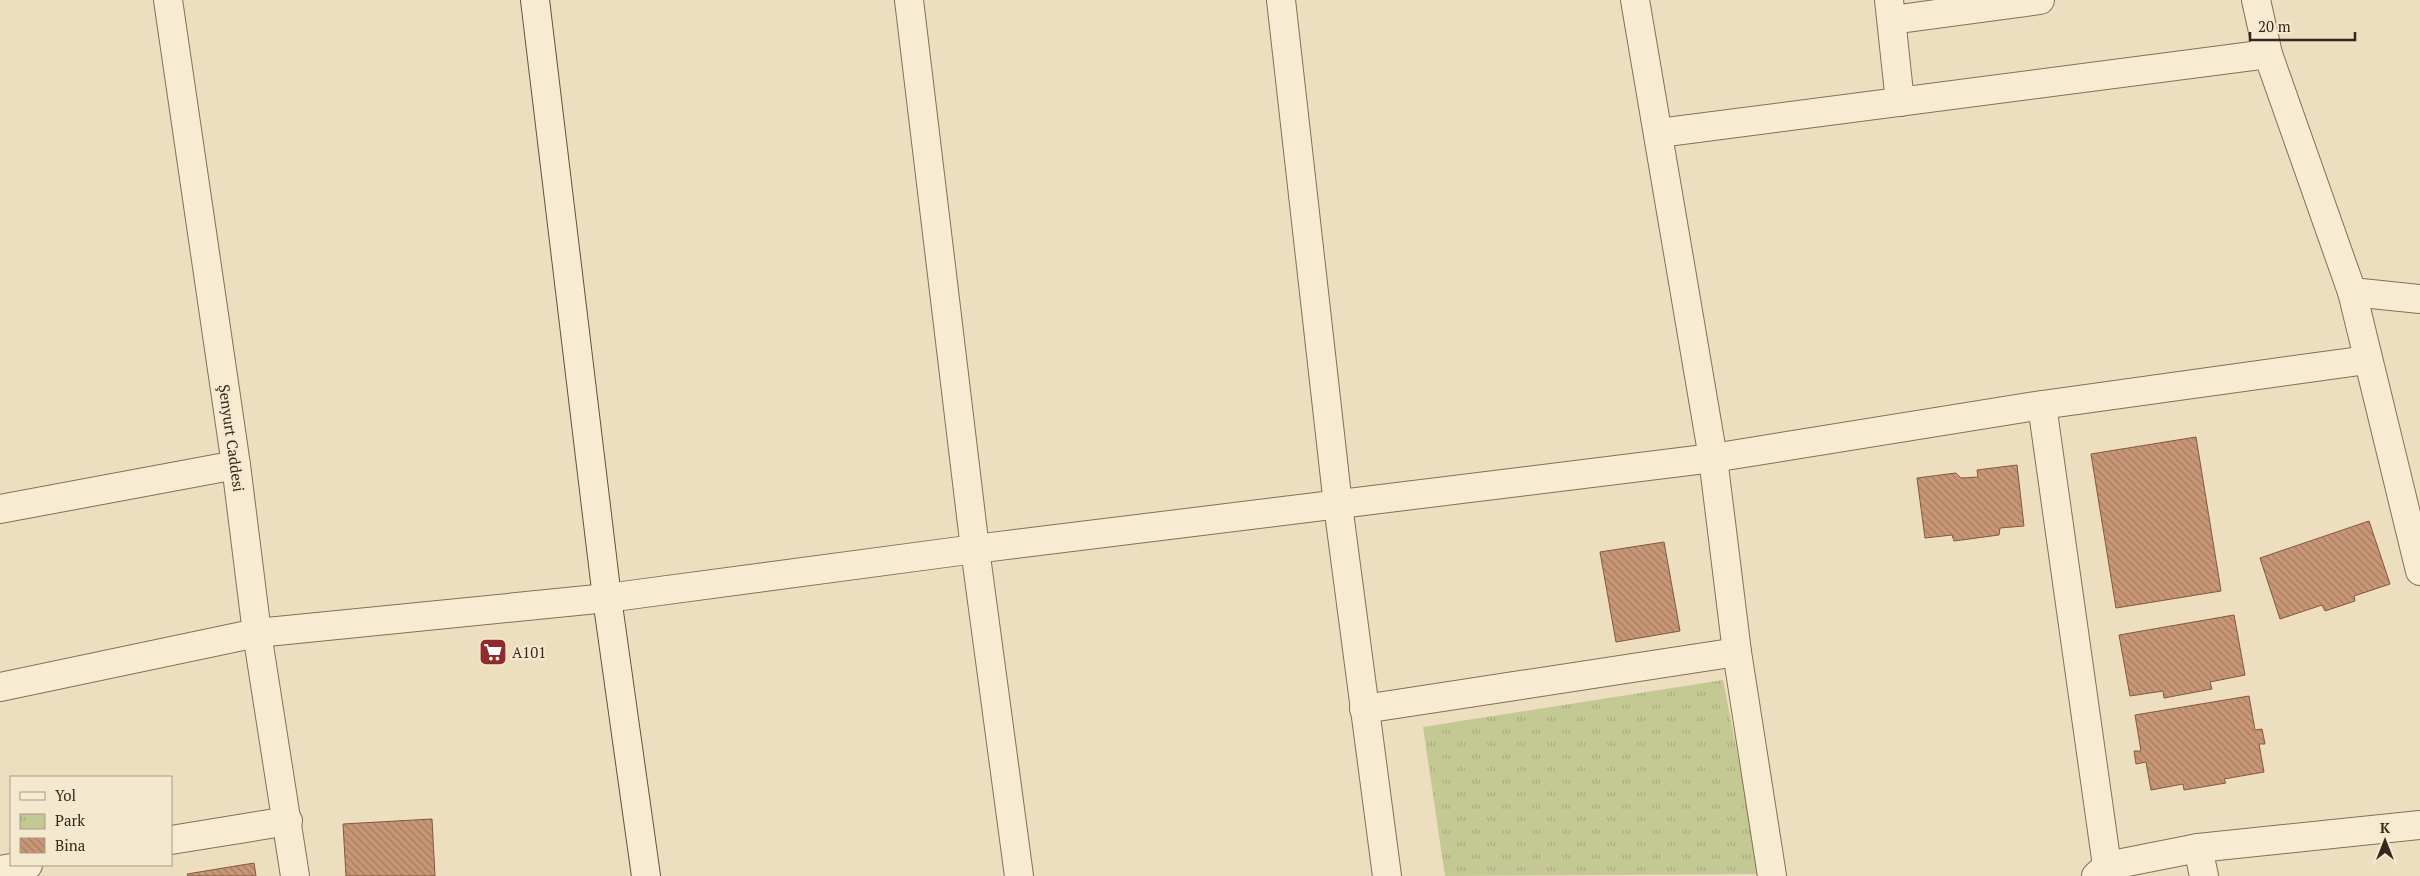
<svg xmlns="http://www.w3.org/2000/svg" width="2420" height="876" font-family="'PT Serif',serif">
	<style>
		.park { fill: url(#park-tufts) }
		.building { fill: url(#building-back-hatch); stroke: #82583f }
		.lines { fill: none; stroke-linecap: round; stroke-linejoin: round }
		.street-casing { stroke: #846f58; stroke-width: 30 }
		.secondary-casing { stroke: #66503c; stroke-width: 30 }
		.street { stroke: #f7ebd2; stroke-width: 28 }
		.secondary { stroke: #f7ebd2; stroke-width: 28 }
		.labels { text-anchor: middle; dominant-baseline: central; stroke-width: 4.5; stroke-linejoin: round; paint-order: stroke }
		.street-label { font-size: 15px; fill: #34271c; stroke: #f4e8cf }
		.poi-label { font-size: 15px; fill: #34271c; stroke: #f4e8cf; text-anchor: start }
	</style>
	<defs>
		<pattern id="park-tufts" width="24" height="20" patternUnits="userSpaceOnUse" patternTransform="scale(1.25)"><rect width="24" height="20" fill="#c4c994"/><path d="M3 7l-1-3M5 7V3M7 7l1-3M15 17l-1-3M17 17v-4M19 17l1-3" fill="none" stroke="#a9ad7f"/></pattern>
		<pattern id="building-back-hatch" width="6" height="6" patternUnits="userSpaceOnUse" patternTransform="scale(1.25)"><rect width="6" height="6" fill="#c99776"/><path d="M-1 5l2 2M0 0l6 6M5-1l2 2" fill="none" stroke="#a47b60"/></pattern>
	</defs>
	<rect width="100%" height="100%" fill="#ecdebf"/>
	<path class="park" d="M1723,680L1761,874L1445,876L1423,727Z"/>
	<g class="building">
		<path d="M2196,437L2221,591L2116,608L2091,454Z"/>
		<path d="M2017,465L2024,526L2000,528L1999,535L1954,541L1952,535L1925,538L1917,478L1956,473L1961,478L1978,477L1977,470Z"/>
		<path d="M2369,521L2390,584L2354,596L2355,601L2325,611L2322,605L2280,619L2260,558Z"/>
		<path d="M1664,542L1680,631L1616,642L1600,552Z"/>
		<path d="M2234,615L2245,675L2210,682L2212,689L2164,698L2163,691L2130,696L2119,635Z"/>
		<path d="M2249,696L2255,730L2262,729L2265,744H2259L2264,772L2224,779L2226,783L2184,790L2183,784L2151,790L2146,762L2136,764L2134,751H2141L2135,715Z"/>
		<path d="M432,819L435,876H346L343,824Z"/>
		<path d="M254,863L256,876H188L187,874Z"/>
	</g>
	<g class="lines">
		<defs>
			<g id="street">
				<path d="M168,0L236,465L257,633L295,876"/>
				<path d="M909,0L975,549L1019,876"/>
				<path d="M1281,0L1338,505L1387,876"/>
				<path d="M1635,0L1713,458L1737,652L1772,876"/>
				<path d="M1889,0L1900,102"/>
				<path d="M2256,0L2268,54L2352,292L2420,571"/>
				<path d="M1892,20L2040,0"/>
				<path d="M1659,133L2268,54"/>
				<path d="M2352,292L2420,299"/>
				<path d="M2042,405L2107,866"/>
				<path d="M0,509L236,465"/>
				<path d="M0,687L257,633L607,598L975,549L1713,458L2042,405L2367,360"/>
				<path d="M1364,709L1737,652"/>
				<path d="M171,840L288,821"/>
				<path d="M2198,848L2204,876"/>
				<path d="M0,870L28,865"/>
				<path d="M2096,876L2107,866L2198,848L2420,825"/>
			</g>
			<path id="secondary" d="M535,0L607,598L646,876"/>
		</defs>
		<use href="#street" class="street-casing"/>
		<use href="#secondary" class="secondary-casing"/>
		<use href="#street" class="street"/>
		<use href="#secondary" class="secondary"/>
	</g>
	<defs>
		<symbol id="supermarket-square" viewBox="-11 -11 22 22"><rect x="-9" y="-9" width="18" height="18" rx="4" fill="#912a2d" stroke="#f4e8cf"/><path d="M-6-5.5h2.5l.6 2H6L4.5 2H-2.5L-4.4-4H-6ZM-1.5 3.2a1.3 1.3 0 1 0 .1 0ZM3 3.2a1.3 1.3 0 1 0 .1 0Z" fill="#fff"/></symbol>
	</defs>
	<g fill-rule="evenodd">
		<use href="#supermarket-square" x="477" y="636" width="32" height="32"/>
	</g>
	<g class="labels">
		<g class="street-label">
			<text transform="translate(232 438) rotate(82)">Şenyurt Caddesi</text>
		</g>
		<g class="poi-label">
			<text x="512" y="652">A101</text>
		</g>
	</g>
	<rect x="10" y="776" width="162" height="90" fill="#f4e8cf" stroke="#a79b87"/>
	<rect x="20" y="792" width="25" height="8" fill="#f7ebd2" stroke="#a79b87"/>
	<text x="55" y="801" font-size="15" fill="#34271c">Yol</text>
	<rect x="20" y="814" width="25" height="15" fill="url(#park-tufts)" stroke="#a79b87"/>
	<text x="55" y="826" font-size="15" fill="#34271c">Park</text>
	<rect x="20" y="838" width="25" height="15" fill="url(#building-back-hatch)" stroke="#a79b87"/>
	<text x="55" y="851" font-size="15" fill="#34271c">Bina</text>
	<g transform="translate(2385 841)" stroke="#f4e8cf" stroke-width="4" paint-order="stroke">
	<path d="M0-4L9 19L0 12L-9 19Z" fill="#34271c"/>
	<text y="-8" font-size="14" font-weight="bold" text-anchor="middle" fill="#34271c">K</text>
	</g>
	<path d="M2250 32v8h105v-8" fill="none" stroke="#34271c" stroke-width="2.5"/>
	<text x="2258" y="32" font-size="15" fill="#34271c" stroke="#f4e8cf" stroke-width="4" paint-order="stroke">20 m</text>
</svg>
